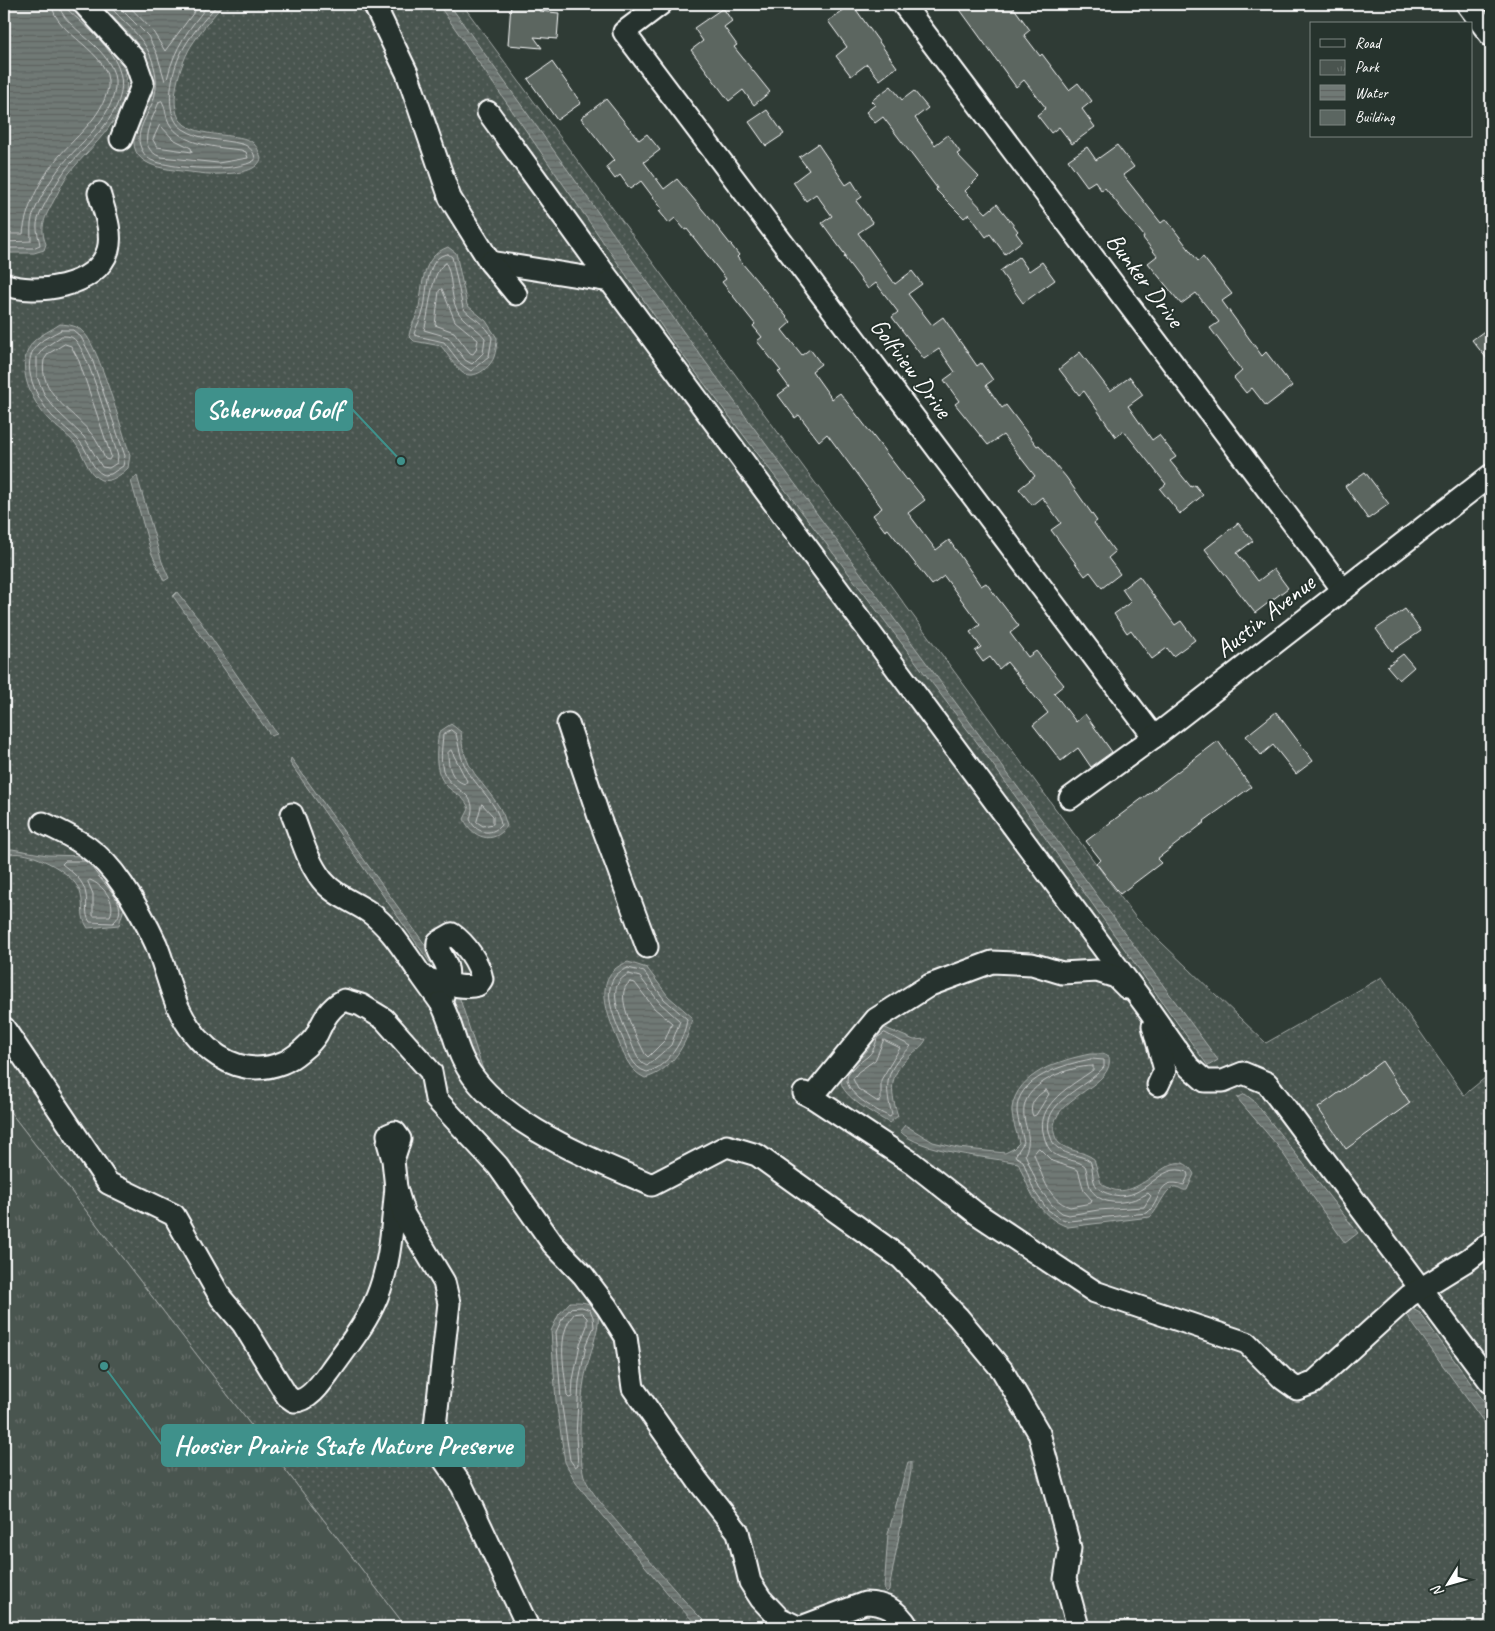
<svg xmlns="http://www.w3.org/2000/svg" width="1495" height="1631" font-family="Caveat,sans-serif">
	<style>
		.grass { fill: url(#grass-dots); stroke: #a4aaa7 }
		.park { fill: url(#park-tufts); stroke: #a4aaa7 }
		.water { fill: url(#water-rules); stroke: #a9afac }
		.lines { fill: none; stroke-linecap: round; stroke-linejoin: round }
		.shore { stroke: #c6c9c8; stroke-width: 1 }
		.building { fill: #5b6661; stroke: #fff }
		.minor-casing { stroke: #fff; stroke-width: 25 }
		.minor { stroke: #26332d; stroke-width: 21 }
		.labels { text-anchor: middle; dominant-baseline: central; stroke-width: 4; stroke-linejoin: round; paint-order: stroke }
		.street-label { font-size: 25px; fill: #fff; stroke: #26332d }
		.leader { fill: none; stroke: #3f918b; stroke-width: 2 }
		.callout-dot { fill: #3f918b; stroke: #26332d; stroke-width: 2 }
		.callout { fill: #3f918b; stroke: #3f918b; stroke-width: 2 }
		.callout-label { font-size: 26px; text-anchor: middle; font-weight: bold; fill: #fff }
	</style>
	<defs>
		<pattern id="grass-dots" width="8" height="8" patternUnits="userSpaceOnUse" patternTransform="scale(1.25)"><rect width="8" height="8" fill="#4a544f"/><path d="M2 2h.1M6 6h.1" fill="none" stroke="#656e69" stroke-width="1.8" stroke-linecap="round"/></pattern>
		<pattern id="park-tufts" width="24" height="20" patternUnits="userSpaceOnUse" patternTransform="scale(1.25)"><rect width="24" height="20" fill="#4a544f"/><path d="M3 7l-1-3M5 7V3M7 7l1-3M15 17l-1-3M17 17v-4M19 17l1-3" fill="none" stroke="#656e69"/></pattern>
		<pattern id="water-rules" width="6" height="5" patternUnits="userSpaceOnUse" patternTransform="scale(1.25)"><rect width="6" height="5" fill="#707975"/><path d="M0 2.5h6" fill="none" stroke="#5e6260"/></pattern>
	</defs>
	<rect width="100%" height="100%" fill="#2f3b35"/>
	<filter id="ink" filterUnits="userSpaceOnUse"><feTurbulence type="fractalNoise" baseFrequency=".02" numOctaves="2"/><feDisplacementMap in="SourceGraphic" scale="10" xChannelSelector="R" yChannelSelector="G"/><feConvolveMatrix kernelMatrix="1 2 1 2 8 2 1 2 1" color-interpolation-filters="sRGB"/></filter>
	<g filter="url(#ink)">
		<path class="grass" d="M4,4H462L1136,918L1266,1043L1382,977L1464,1095L1491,1073V1627H406L4,1104Z"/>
		<path class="park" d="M4,1104L406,1627H4Z"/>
		<g class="water">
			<path d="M11,4L70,5C89,24 118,45 125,72C136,110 91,146 70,172C63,180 59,192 53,202C45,217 39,227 46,244L44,250L34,253H4V11Z"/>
			<path d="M101,4H224C213,16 202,29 193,43C181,60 164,111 185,125C205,138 240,133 252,142C257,146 260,153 261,159C256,173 234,173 221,174C211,175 200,173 190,172C165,169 124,167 136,129C141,110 155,95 150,74C142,38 122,30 101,4Z"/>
			<path d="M438,4H449L685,334L1218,1060L1208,1066L976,741L672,341Z"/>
			<path d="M448,247L456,253L467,305L486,321L497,338C497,344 496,351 494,357C490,368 474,380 463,373C454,367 448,354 441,346L414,341L409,336C410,326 417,318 419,307C423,285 421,257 448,247Z"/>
			<path d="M60,324C70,325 77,325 84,333C99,347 122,431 130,455L128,468C122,474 111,483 101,480C87,474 85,455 75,443C67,435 58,428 49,420C31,401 13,364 34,341C41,334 52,330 60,324Z"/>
			<path d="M137,476L162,562L169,578L164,581L151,552L131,481Z"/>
			<path d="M177,592L200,621L277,734L271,736L173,596Z"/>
			<path d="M451,724L461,732C462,739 462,748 465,755C474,782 501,798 507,826C494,846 472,838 464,819L469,809C466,799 458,795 450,789C433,775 436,752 439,732Z"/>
			<path d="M291,758L431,953L441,971H436L290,763Z"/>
			<path d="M12,849L47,855L87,856L123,899L124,908L119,925L88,928C80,917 84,908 81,895C77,875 42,857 23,854C17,853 10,854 4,854V850Z"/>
			<path d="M628,962L647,968L668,996L692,1017C689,1042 671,1072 645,1078C628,1070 624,1054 617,1038C606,1012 592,974 628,962Z"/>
			<path d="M458,993L484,1073H476L452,995Z"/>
			<path d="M885,1028L914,1040L926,1039C924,1045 918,1049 913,1053C889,1074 889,1088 898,1116L889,1123C877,1115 834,1094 842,1076C848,1064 860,1061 867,1051C875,1041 870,1032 885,1028Z"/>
			<path d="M1090,1054H1103L1109,1057C1115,1085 1059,1095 1054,1125C1053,1131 1055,1139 1059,1143C1067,1151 1084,1151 1094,1159L1101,1183C1139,1215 1172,1134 1194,1174L1187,1190C1182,1191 1181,1188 1176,1187C1166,1185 1158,1211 1150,1217L1068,1227C1037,1216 1030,1190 1018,1163C990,1157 918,1152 900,1131L905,1125L933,1142L958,1148L1005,1153L1013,1149L1019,1143C1017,1132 1011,1118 1012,1108C1017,1073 1060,1060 1090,1054Z"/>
			<path d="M1245,1094L1254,1101L1358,1233L1345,1243L1277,1145L1237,1098Z"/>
			<path d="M570,1302C582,1302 594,1301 598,1315C601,1325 586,1366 584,1381C580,1409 578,1444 583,1472C586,1489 611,1514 622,1528C651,1562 678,1596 710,1627H699L674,1601L576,1483L565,1462L556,1401L551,1331L559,1314Z"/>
			<path d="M1411,1308L1420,1313L1491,1411V1432L1410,1320L1407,1312Z"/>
			<path d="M908,1462H911V1471L889,1590L887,1592L884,1590L888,1534Z"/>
		</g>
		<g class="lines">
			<g class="shore">
				<path d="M108,4C122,22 142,34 151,57C155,68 158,82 155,94C152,111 133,131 141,148C143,153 147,158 151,160C170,169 238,173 255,160C255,153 250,146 242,144C222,139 201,141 183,129C163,117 171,75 179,57C188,37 204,20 218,4"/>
				<path d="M116,4L148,36L157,54L165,81L167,79C175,46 188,30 209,4"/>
				<path d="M127,4L152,30L165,51L200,4"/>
				<path d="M162,101C166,107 165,116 169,123C182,146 218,147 241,150L246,152L248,158L218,163L161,157C134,147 152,121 159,102Z"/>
				<path d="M160,125L173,139L191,148L192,152L157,147L153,140Z"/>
				<path d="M4,234H23C25,210 40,180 55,161C73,138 103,118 108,87C112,51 53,34 52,4"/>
				<path d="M4,242L31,241C31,234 30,226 32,218C35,206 53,175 62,165C81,142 112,118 115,87C119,49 60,28 59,4"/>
				<path d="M4,248H33L40,245C39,237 35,229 38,219C42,207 58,180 66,169C85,145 131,110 120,73C113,47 86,27 67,9L65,4"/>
				<path d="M448,254L452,257L463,308C471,319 487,323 492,338L489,356L471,371L461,364L444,342L417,336L414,334C416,326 422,318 424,308C427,293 426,255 448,254Z"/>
				<path d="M446,263C453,277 450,296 457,310C463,322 477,327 485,338L483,353L472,364L465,360L448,337L424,330C430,314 430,269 446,263Z"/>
				<path d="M442,289L455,321L478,340L476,350L473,354L470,353L454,332L435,325L439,291Z"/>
				<path d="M61,330H73L81,337L91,356L125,456L123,466L111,474L104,475C91,469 89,453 80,442C72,432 61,425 52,416C37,399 18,364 38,344C44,338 54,334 61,330Z"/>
				<path d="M62,336C68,336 72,336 76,341C90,357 110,432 118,456L117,463L109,468L102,467L84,437L57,411L45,396L37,377V357L43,349Z"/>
				<path d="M65,344L71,346L79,361L111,456L109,460L105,459C101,449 97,440 90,432C72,411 38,392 44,360L48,354Z"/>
				<path d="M451,730L456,734C459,746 460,757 466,768C476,787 498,803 501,825C491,837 475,833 470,819C479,792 456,794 445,775C439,764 442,748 443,735Z"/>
				<path d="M451,750L467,781L465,784C451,780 448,766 448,753Z"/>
				<path d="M482,804L493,816V824L483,826L477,822Z"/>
				<path d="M86,861H65L62,864C73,873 84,880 86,895C88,904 84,914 90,922L113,923C135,904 97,881 91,865"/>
				<path d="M90,880C103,885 117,902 110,916H93V894L88,882Z"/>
				<path d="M628,968L644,972L664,999L687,1019C685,1039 668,1067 647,1072C632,1068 628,1051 623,1039C613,1017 596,978 628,968Z"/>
				<path d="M629,974L640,977L660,1003L680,1021L671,1045L647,1066C637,1063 633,1046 629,1037C621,1019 603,984 629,974Z"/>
				<path d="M630,982L635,983L654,1008L672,1023L665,1040L648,1057L645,1054C638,1039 611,993 630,982Z"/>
				<path d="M885,1033L911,1046C908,1050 904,1053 900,1058C884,1075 886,1093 892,1114L890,1117C876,1110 834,1089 851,1070C863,1057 873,1059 877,1038Z"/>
				<path d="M884,1040L900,1048L881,1080V1100L878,1102L858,1089L853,1079L858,1072L875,1060Z"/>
				<path d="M1091,1059L1104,1060V1067C1088,1087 1039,1102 1050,1135C1052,1140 1053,1145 1058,1148C1067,1156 1080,1154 1090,1161C1094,1169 1091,1180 1097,1187C1102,1192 1108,1194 1114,1195C1146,1202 1160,1160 1187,1172L1188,1176L1184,1185C1156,1176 1163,1200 1147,1213L1069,1221L1059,1218L1047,1209L1034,1191L1023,1161L1015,1156L1024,1142C1022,1132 1018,1122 1017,1112C1015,1078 1065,1064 1091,1059Z"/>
				<path d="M1093,1066V1070C1073,1085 1034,1104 1044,1136C1046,1144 1049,1151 1056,1155C1065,1161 1076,1159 1085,1166C1088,1173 1087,1181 1091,1189C1102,1209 1133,1203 1148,1193L1151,1196L1144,1207L1098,1210L1069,1215L1062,1213L1052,1205L1039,1188L1025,1154C1034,1135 1022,1126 1024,1108C1027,1082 1070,1066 1093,1066Z"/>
				<path d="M1046,1090L1049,1094L1036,1115L1033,1116C1028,1105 1036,1096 1046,1090Z"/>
				<path d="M1039,1148L1052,1161L1078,1170L1084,1191L1092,1200L1091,1203L1070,1207C1047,1200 1042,1173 1034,1154Z"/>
				<path d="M582,1307L590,1310L593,1317L594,1327L586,1345L579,1382L576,1437L578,1465L575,1467L570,1460L561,1400L556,1332L563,1317L571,1308Z"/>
				<path d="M582,1313L587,1318V1326L580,1344L573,1380L572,1397L569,1398L567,1396C565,1370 555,1335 574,1314Z"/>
			</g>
		</g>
		<g class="building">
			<path d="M511,4H539V11L559,13L557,39L534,37L542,48L508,45Z"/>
			<path d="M852,4L897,67L880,80L867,64L851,76L836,56L847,47L828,21Z"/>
			<path d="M956,4H1011L1030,30L1024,35L1040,56L1042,54L1069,90L1078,83L1092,101L1082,109L1095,127L1072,144L1059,127L1051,133L1037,115L1046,108L1024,80L1016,87Z"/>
			<path d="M723,8L732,21L724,27L737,45L734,47L770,92L754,105L743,90L729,101L691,50L703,41L694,28Z"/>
			<path d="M552,62L581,103L557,120L528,79Z"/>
			<path d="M891,86L902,100L914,91L928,108L915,118L935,145L948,135L960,152L957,154L979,177L965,191L986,213L997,204L1018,231L1016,233L1022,241L1005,254L990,234L986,237L969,214L964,218L936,190L937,188L883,117L875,123L866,112L875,105L871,101Z"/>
			<path d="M606,99L639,140L647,134L660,150L644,162L664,189L677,179L712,221L739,255L737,257L791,322L782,330L802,355L810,349L821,364L812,371L832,399L840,393L907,480L908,479L925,500L908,513L936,550L949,540L981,586L986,583L1019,626L1010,633L1028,657L1036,651L1064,685L1054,693L1076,722L1085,714L1112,752L1091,767L1078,748L1061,761L1033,725L1048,713L1007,662L999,669L990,657L983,662L975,651L981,647L970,632L980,625L944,576L932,585L888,529L885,531L873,515L882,508L827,434L819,441L799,415L795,418L778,395L789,387L778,372L781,371L757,341L762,337L753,326L755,324L722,282L726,279L687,229L685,230L675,218L669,223L659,211L662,209L641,181L630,189L620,175L615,179L606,167L614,160L581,118Z"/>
			<path d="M767,110L784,134L766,146L749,122Z"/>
			<path d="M818,144L846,185L852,181L862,197L856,201L873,223L858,233L895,284L912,271L922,284L908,294L932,325L943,317L977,366L981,363L993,380L986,385L1002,408L1006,405L1037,446L1039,445L1066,477L1097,521L1094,523L1115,552L1108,558L1120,574L1102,588L1090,572L1085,576L1051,530L1061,523L1042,497L1032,505L1019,489L1035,476L1003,435L988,445L955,404L959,401L944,380L955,372L939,349L924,359L892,317L898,312L876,283L868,289L844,257L846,256L822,223L832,216L816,194L806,201L793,182L809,170L799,157Z"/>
			<path d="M1117,145L1134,167L1123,175L1161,223L1166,219L1198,261L1203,257L1232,294L1222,301L1262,356L1266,352L1292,386L1266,406L1252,388L1246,393L1234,378L1242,371L1210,328L1219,322L1196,293L1181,304L1148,263L1157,256L1143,238L1144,236L1105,188L1101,190L1095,181L1087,186L1068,160L1087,147L1096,160Z"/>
			<path d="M1019,257L1029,271L1042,262L1055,280L1023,303L1000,271Z"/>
			<path d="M1491,326V364L1472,340Z"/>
			<path d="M1080,352L1110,391L1130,377L1143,395L1128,406L1152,440L1159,435L1176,457L1170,461L1191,487L1195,485L1203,495L1180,514L1160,489L1166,484L1124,431L1116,437L1084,391L1079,395L1059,369Z"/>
			<path d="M1365,472L1389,504L1368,519L1345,486Z"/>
			<path d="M1238,523L1253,541L1237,553L1258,581L1274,569L1288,588L1255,613L1205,549Z"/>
			<path d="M1139,576L1175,625L1181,621L1195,640L1173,656L1167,648L1152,659L1131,630L1127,633L1114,614L1131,602L1122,589Z"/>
			<path d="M1405,609L1421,631L1392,651L1376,629Z"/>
			<path d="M1403,654L1414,667L1399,680L1387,666Z"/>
			<path d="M1276,712L1313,761L1296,774L1273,745L1261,755L1246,736Z"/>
			<path d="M1218,741L1251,787L1204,821L1205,822L1157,859L1161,863L1120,894L1096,863L1101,860L1086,841Z"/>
			<path d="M1382,1061L1410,1103L1346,1149L1318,1108Z"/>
		</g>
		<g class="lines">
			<defs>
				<g id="minor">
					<path d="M84,4L135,60L143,83L121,139"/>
					<path d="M374,4L407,73L450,198L490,262L610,281L488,112"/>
					<path d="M661,4L624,32L1154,737"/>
					<path d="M903,4L1343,590"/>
					<path d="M1467,4L1491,36"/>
					<path d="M490,262L516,294"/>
					<path d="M610,281L1149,1010L1189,1067L1205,1081H1223L1243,1073L1267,1083L1491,1383"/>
					<path d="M4,284C35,296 97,287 108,250C113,233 104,210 99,193"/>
					<path d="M568,724L599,817L647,947"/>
					<path d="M1070,798L1154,737L1491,475"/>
					<path d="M292,814C301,836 307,861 322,880C335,896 353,901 369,912C392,928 407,956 423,978C440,981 461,990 478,985L482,979C479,962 465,943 452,934L438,942C436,952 445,958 447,968C450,977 443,993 441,1003L423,978"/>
					<path d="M43,823C78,839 100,851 122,884C135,903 147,924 156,944C164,964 169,985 177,1005C195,1046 235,1081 282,1063C293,1059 311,1044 317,1034C324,1019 329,1008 344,1000L361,1005L384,1019L431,1072L436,1099L498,1166L553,1244L583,1275L607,1307L626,1337L633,1388L698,1481L738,1532L750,1582L761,1599L779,1618L798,1627"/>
					<path d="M441,1003C451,1021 454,1042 463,1060C493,1122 592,1159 652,1185L727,1146L757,1155L901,1258L958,1317L1002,1370L1039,1433L1070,1548L1065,1579L1078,1627"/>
					<path d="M1153,1026L1165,1070L1158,1085"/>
					<path d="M4,1028L108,1183L174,1215L221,1298L243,1324L287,1396L294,1401C309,1402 322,1382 330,1371C347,1347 366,1324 377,1297C391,1263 392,1224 396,1188"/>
					<path d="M804,1093L812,1097L876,1019L930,985L992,962L1032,964L1062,973L1097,971L1116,977L1127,988"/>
					<path d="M812,1097L911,1162L976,1213L1095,1292L1247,1343L1283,1379L1297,1389L1313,1383L1409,1296L1469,1259L1491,1242"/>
					<path d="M393,1160L400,1139L395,1132L388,1135L393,1142H388L393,1160L396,1188L404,1215L444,1282L449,1303L433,1444L462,1486L528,1627"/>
					<path d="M801,1627L865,1603C884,1603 898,1610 908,1627"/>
				</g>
			</defs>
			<use href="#minor" class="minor-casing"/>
			<use href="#minor" class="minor"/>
		</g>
	</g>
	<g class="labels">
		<g class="street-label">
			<text transform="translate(1145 280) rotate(53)">Bunker Drive</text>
			<text transform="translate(911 368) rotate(53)">Golfview Drive</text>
			<text transform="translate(1265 616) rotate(-38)">Austin Avenue</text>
		</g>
	</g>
	<path class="leader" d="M401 461L352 409M104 1366L162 1445"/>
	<g class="callout-dot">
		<circle cx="401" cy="461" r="5"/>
		<circle cx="104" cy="1366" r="5"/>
	</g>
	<g class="callout">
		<rect x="196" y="389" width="156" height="41" rx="5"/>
		<rect x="162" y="1425" width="362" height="41" rx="5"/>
	</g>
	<g class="callout-label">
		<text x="274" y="418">Scherwood Golf</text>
		<text x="343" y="1454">Hoosier Prairie State Nature Preserve</text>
	</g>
	<rect width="1495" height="1631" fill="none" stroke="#26332d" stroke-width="20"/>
	<rect x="10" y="10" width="1475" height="1611" fill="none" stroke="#fff" stroke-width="2" filter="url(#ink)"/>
	<rect x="1310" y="22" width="162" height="115" fill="#26332d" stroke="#7d8581"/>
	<rect x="1320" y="39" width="25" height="8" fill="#26332d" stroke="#7d8581"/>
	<text x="1355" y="48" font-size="15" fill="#ffffff">Road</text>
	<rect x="1320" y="60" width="25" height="15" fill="url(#park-tufts)" stroke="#7d8581"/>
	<text x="1355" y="72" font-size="15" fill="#ffffff">Park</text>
	<rect x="1320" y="85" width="25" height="15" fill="url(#water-rules)" stroke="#7d8581"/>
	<text x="1355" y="98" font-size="15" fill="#ffffff">Water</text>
	<rect x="1320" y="110" width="25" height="15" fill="#5b6661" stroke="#7d8581"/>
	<text x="1355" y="122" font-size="15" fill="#ffffff">Building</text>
	<g transform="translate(1448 1584) rotate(233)" stroke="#26332d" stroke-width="4" paint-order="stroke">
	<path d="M0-4L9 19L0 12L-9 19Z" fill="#ffffff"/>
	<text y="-8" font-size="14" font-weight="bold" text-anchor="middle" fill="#ffffff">N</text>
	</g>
</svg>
